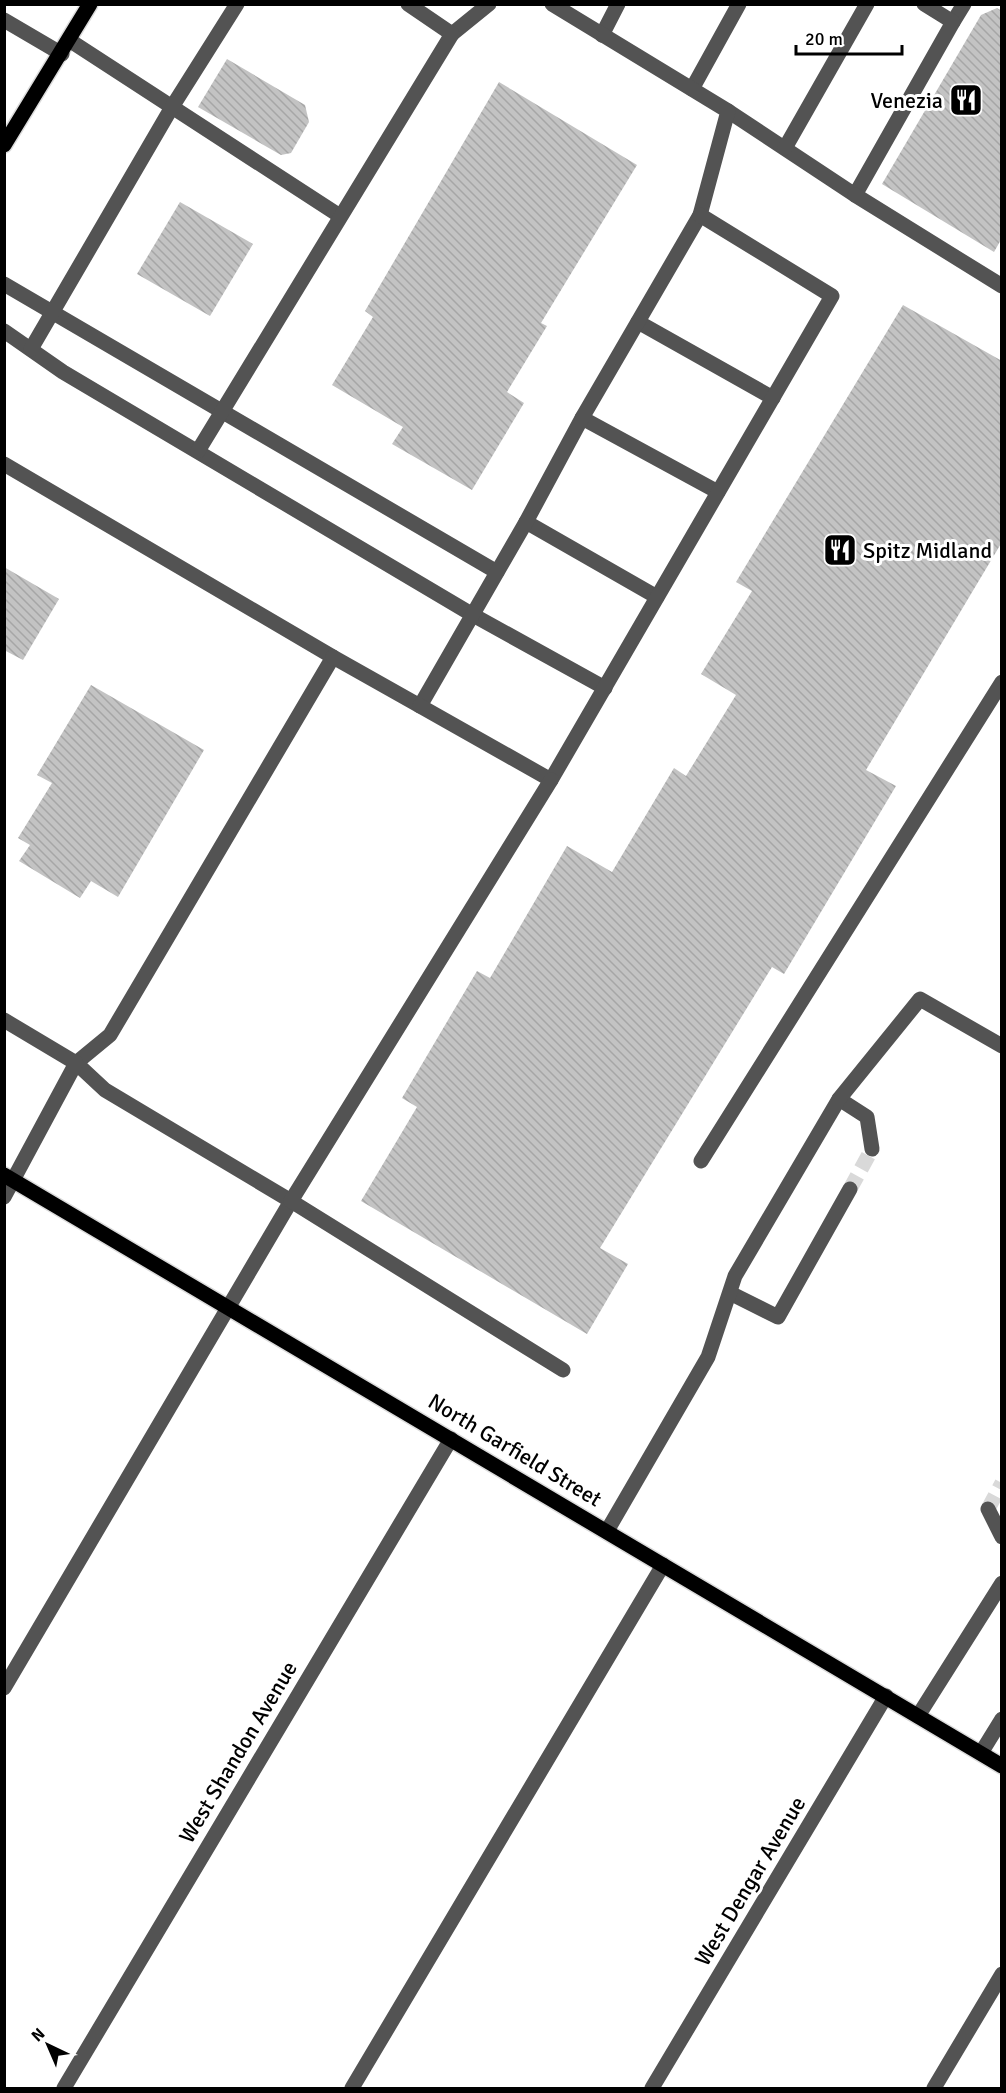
<svg xmlns="http://www.w3.org/2000/svg" width="1006" height="2093" font-family="Signika,sans-serif">
	<style>
		.building { fill: url(#building-back-hatch) }
		.lines { fill: none; stroke-linecap: round; stroke-linejoin: round }
		.minor-tunnel { stroke: #d9d9d9; stroke-width: 15; stroke-dasharray: 15 8; stroke-linecap: butt }
		.major-casing { stroke: #dbdbdb; stroke-width: 18 }
		.minor { stroke: #535353; stroke-width: 15 }
		.major { stroke: #000; stroke-width: 15 }
		.labels { text-anchor: middle; dominant-baseline: central; stroke-width: 6; stroke-linejoin: round; paint-order: stroke }
		.poi-label { font-size: 22px; fill: #000; stroke: #fff; text-anchor: end }
		.street-label { font-size: 22px; fill: #000; stroke: #fff }
	</style>
	<defs>
		<pattern id="building-back-hatch" width="6" height="6" patternUnits="userSpaceOnUse" patternTransform="scale(1.5)"><rect width="6" height="6" fill="#c3c3c3"/><path d="M-1 5l2 2M0 0l6 6M5-1l2 2" fill="none" stroke="#a6a6a6"/></pattern>
	</defs>
	<rect width="100%" height="100%" fill="#fff"/>
	<g class="building">
		<path d="M997,8L1002,11V238L994,252L882,184L981,15Z"/>
		<path d="M227,59L305,105L309,122L291,153L281,155L198,107Z"/>
		<path d="M499,82L637,165L541,323L547,326L507,392L524,403L472,490L392,444L403,427L332,385L373,317L365,311Z"/>
		<path d="M180,202L253,244L210,316L137,274Z"/>
		<path d="M903,305L1002,361V542L866,770L896,786L784,974L772,967L600,1248L628,1264L587,1334L361,1201L417,1107L402,1098L477,971L490,978L567,846L612,872L674,768L686,776L736,695L701,674L752,591L736,582Z"/>
		<path d="M4,567L59,599L23,660L4,650Z"/>
		<path d="M91,685L204,750L118,897L91,881L80,898L19,861L30,845L18,838L52,783L37,775Z"/>
	</g>
	<g class="lines">
		<g class="minor-tunnel">
			<path d="M850,1189L872,1149"/>
			<path d="M988,1509L1002,1483"/>
		</g>
		<defs>
			<g id="major">
				<path d="M4,145L90,4"/>
				<path d="M4,1175L1002,1766"/>
			</g>
		</defs>
		<use href="#major" class="major-casing"/>
		<g class="minor">
			<path d="M4,20L62,54"/>
			<path d="M953,22L964,4"/>
			<path d="M452,34L489,4"/>
			<path d="M602,35L618,4"/>
			<path d="M69,40L340,216"/>
			<path d="M692,89L739,4"/>
			<path d="M728,111L855,195L953,22L924,4"/>
			<path d="M785,148L867,4"/>
			<path d="M855,195L1002,286"/>
			<path d="M4,284L497,572"/>
			<path d="M638,322L773,398"/>
			<path d="M4,331L63,372L473,615L605,688"/>
			<path d="M31,349L172,107L237,4"/>
			<path d="M582,418L718,492"/>
			<path d="M198,451L452,34L408,4"/>
			<path d="M4,464L333,657L110,1035L76,1063L105,1090L291,1201L4,1688"/>
			<path d="M526,522L657,597"/>
			<path d="M333,657L420,706L526,522L582,418L700,215L728,111L552,4"/>
			<path d="M420,706L551,780L832,296L700,215"/>
			<path d="M551,780L291,1201L563,1370"/>
			<path d="M4,1020L76,1063L4,1197"/>
			<path d="M839,1099L867,1117L872,1149"/>
			<path d="M701,1161L1002,682"/>
			<path d="M730,1293L778,1317L850,1189"/>
			<path d="M988,1509L1002,1537"/>
			<path d="M607,1531L708,1357L735,1276L839,1099L920,999L1002,1046"/>
			<path d="M918,1716L1002,1583"/>
			<path d="M981,1753L1002,1719"/>
			<path d="M64,2088L451,1439"/>
			<path d="M352,2088L663,1565"/>
			<path d="M652,2088L886,1696"/>
			<path d="M934,2088L1002,1974"/>
		</g>
		<use href="#major" class="major"/>
	</g>
	<defs>
		<symbol id="restaurant-square" viewBox="-11 -11 22 22"><rect x="-9" y="-9" width="18" height="18" rx="4" fill="#000" stroke="#fff"/><path d="M-5-6h1v4h1v-4h1v4h1v-4h1v5L-1.5 .5V6h-2V.5L-5-1ZM5-6V6H3V1.5H1.5Q1.5-4 5-6Z" fill="#fff"/></symbol>
	</defs>
	<g fill-rule="evenodd">
		<use href="#restaurant-square" x="947" y="81" width="38" height="38"/>
		<use href="#restaurant-square" x="821" y="531" width="38" height="38"/>
	</g>
	<g class="labels">
		<g class="poi-label">
			<text x="943" y="100">Venezia</text>
			<text x="863" y="550" text-anchor="start">Spitz Midland</text>
		</g>
		<g class="street-label">
			<text transform="translate(515 1450) rotate(31)">North Garfield Street</text>
			<text transform="translate(238 1752) rotate(-59)">West Shandon Avenue</text>
			<text transform="translate(750 1881) rotate(-59)">West Dengar Avenue</text>
		</g>
	</g>
	<rect width="1006" height="2093" fill="none" stroke="#000000" stroke-width="12"/>
	<g transform="translate(48 2045) rotate(316)" stroke="#ffffff" stroke-width="4.5" paint-order="stroke">
	<path d="M0-4.5L10 22L0 15L-10 22Z" fill="#000000"/>
	<text y="-9" font-size="16" font-weight="bold" text-anchor="middle" fill="#000000">N</text>
	</g>
	<path d="M796 45v9h106v-9" fill="none" stroke="#000000" stroke-width="3"/>
	<text x="805" y="45" font-size="18" fill="#000000" stroke="#ffffff" stroke-width="4.5" paint-order="stroke">20 m</text>
</svg>
